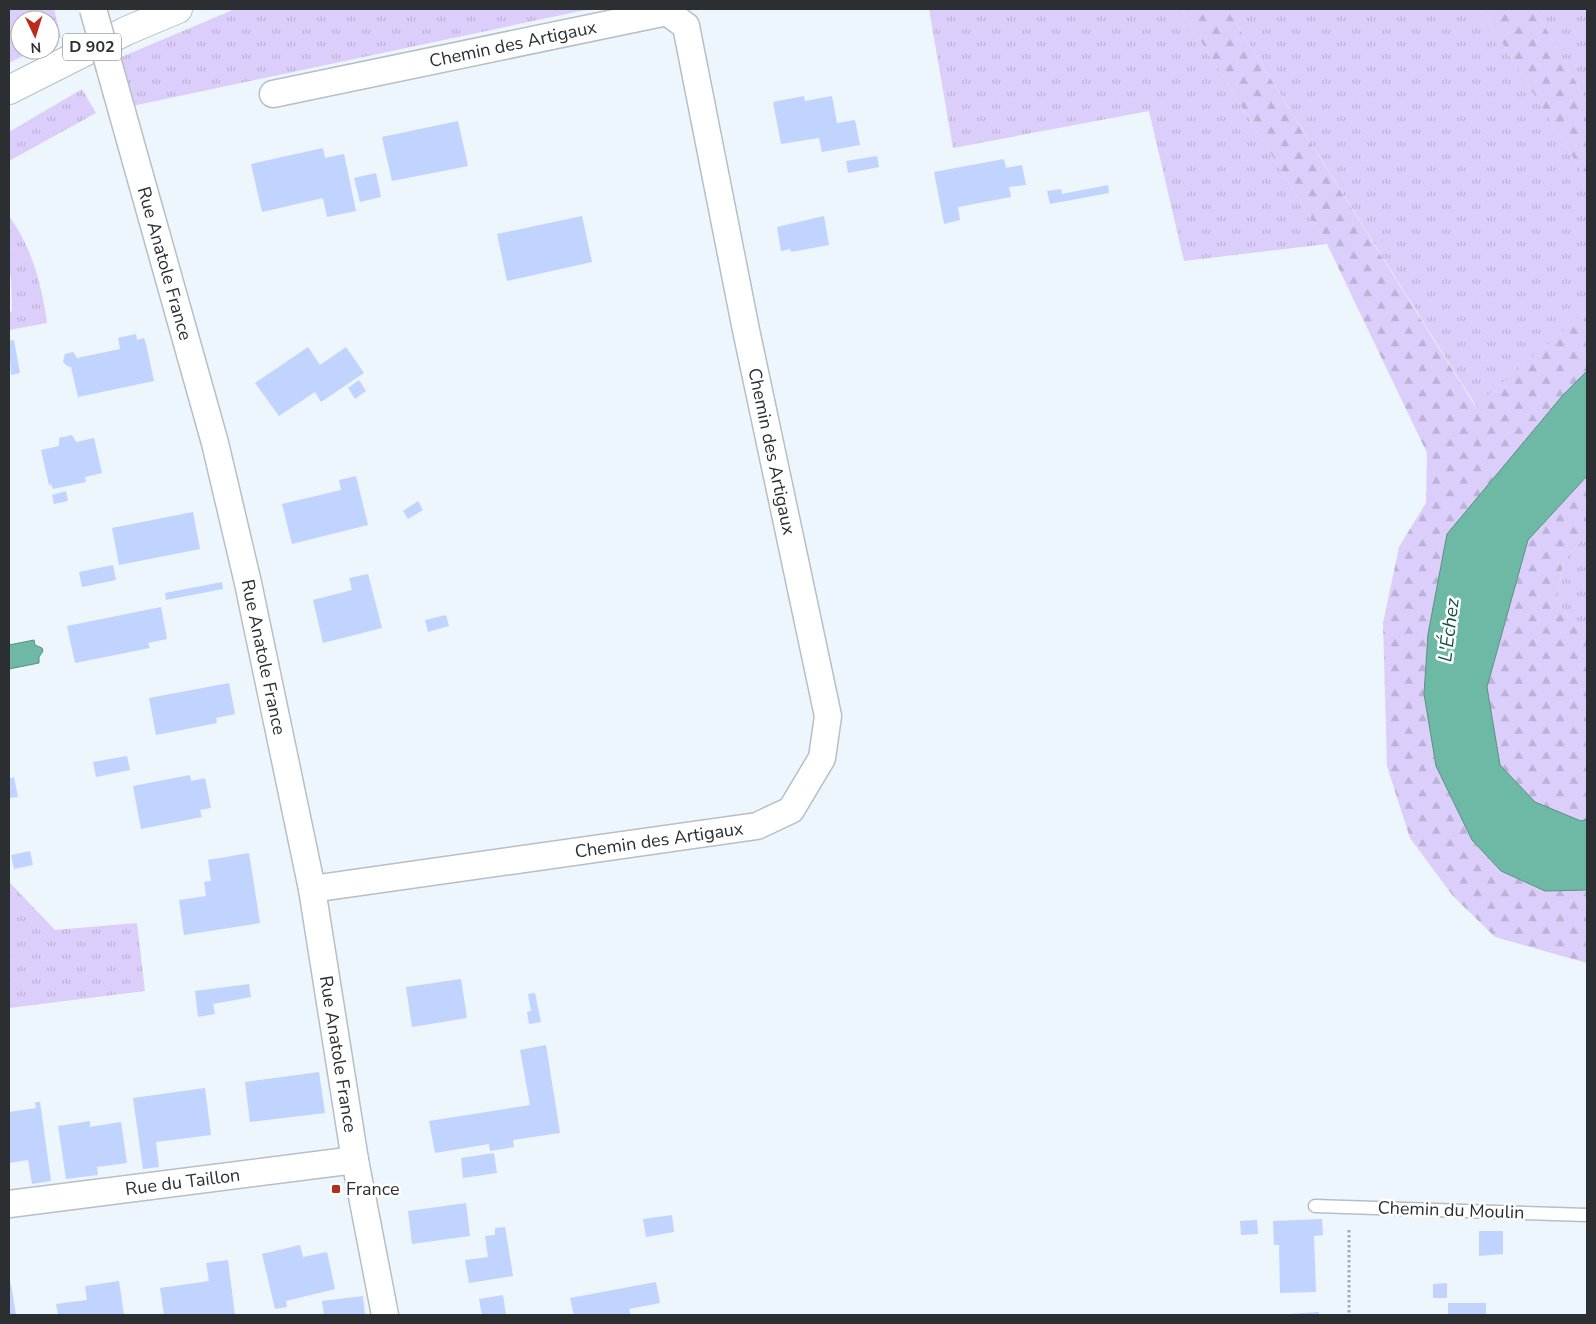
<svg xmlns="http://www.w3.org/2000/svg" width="1596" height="1324" font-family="'Nunito Sans',sans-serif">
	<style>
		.grass { fill: url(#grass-tufts) }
		.forest { fill: url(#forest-firs) }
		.water { fill: #6db9a5; stroke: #5a9082 }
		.building { fill: #c1d3ff }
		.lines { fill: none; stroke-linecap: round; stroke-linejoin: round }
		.lane-casing { stroke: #b6bfc6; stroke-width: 15 }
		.street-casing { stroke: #b6bfc6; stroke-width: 29 }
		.primary-casing { stroke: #b6bfc6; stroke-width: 30 }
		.path { stroke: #a6adb2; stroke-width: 3; stroke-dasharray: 2.5 2.5; stroke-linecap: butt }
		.lane { stroke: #fff; stroke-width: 12 }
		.street { stroke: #fff; stroke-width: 26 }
		.primary { stroke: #fff; stroke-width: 28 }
		.street-bridge-casing { stroke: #b6bfc6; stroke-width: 29; stroke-linecap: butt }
		.street-bridge { stroke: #fff; stroke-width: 26 }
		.poi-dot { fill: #b92b1c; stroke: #fff; stroke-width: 2 }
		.labels { text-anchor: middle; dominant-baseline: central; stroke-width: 5; stroke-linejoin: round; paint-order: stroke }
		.shield { fill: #fff; stroke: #6b6d70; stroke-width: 1 }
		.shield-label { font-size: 16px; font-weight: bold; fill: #2c2f32 }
		.street-label { font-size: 18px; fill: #2c2f32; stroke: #fff }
		.poi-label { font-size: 18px; fill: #2c2f32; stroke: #fff; text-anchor: start }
		.water-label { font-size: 19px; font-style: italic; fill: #125245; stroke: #fff }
	</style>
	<defs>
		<pattern id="grass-tufts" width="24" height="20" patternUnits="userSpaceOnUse" patternTransform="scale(1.25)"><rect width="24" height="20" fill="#dbcefa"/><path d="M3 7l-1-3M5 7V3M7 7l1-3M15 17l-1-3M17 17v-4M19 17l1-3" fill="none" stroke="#bcb1d7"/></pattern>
		<pattern id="forest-firs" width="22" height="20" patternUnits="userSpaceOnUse" patternTransform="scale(1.25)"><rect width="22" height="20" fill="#dbcefa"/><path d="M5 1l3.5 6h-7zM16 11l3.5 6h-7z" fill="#bcb1d7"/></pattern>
	</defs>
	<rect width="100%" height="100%" fill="#ecf6fc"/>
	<g class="grass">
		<path d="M9,9H54L61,37L50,42V20H20V50H35L9,63Z"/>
		<path d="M235,9H590L132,106L119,58Z"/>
		<path d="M929,9H1181L1327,244L1184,261L1149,111L953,148Z"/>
		<path d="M1227,9H1481L1587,180V311L1476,406Z"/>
		<path d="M1535,9H1587V102Z"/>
		<path d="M82,89L96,113L9,161V132Z"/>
		<path d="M9,216C32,247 42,286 47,323L9,330V312L12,311L11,277L9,274Z"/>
		<path d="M1587,534V626L1575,627L1557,600L1563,562Z"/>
		<path d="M9,882L55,930L137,923L145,991L9,1008Z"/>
	</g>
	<g class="forest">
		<path d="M1181,9H1227L1475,406L1587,311V371L1563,395L1448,534L1428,634L1424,694L1436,766L1472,840L1501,871L1544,891L1587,890V963L1495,937L1453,896L1410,838L1387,766L1383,623L1399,547L1426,503L1427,453L1327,244Z"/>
		<path d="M1481,9H1535L1587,102V180Z"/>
		<path d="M1587,476V534L1563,562L1557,600L1575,627L1587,626V819L1581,821L1535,803L1500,765L1487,687L1528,540Z"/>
	</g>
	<g class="water">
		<path d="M1587,371V476L1528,540L1487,687L1500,765L1535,802L1581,821L1587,819V890L1545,891L1501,871L1472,840L1436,766L1424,694L1428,634L1447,534L1563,395Z"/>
		<path d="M34,640L35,645L42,648L43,651L39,657V663L9,669V645Z"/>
	</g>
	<g class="building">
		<path d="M804,96L805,101L832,96L837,123L855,120L860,145L822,152L819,138L781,144L773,102Z"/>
		<path d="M458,121L468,166L392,181L382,137Z"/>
		<path d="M323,148L325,158L344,154L356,211L327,217L323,198L262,212L251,164Z"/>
		<path d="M877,156L879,167L848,173L846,161Z"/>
		<path d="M1004,159L1006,168L1022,165L1026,185L1009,187L1011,197L958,207L960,220L944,224L934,172Z"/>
		<path d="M376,173L381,197L360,202L354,178Z"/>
		<path d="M1108,185L1109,193L1050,204L1047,191L1061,189L1062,194Z"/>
		<path d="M582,216L592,262L507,281L497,234Z"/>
		<path d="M824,216L829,245L791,252L790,249L781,251L777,227Z"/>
		<path d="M136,334L137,340L144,338L146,344L154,381L78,397L71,367L67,366L63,362L65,354L73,352L77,358L120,349L118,338Z"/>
		<path d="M14,340L20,373L11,375L9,341Z"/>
		<path d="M308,347L320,365L346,347L364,373L321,402L315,392L279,416L255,383Z"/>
		<path d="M359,380L366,391L355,399L348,388Z"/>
		<path d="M72,435L76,442L94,438L102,473L85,477L86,482L53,489L51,484L49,485L41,450L59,446V438Z"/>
		<path d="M356,476L368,525L292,544L282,504L341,490L339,480Z"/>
		<path d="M66,491L68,501L54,504L52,495Z"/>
		<path d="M418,501L423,510L408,519L403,511Z"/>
		<path d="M193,512L200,549L119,565L112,528Z"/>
		<path d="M113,565L116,580L82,587L79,572Z"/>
		<path d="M368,574L382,628L323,643L313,600L352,590L349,578Z"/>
		<path d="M222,582L223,589L166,600L165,593Z"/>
		<path d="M161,607L167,639L148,643L150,648L75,663L67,626Z"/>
		<path d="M446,615L449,626L428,632L425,620Z"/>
		<path d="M229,683L235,714L216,718L217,723L156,735L149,698Z"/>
		<path d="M127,756L130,770L96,777L93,762Z"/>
		<path d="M190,775L191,781L205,778L211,808L200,810L202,817L141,829L133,786Z"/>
		<path d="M14,777L18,797L9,798V779Z"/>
		<path d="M30,851L33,865L14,869L11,855Z"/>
		<path d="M249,853L260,923L184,935L179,900L206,896L204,882L211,881L208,860Z"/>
		<path d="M461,979L467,1018L412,1027L406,987Z"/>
		<path d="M249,984L251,997L213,1004L215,1014L198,1017L195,991Z"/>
		<path d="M535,993L541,1022L529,1024L527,1012L531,1011L528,994Z"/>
		<path d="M546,1045L560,1133L513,1140L514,1147L490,1151L489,1144L435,1153L429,1121L530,1105L520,1050Z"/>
		<path d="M319,1072L325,1113L250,1122L245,1082Z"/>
		<path d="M205,1088L211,1135L156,1142L159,1167L143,1169L133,1098Z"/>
		<path d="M35,1102H40L51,1181L32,1184L28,1160L9,1163V1112L36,1108Z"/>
		<path d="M90,1121V1127L121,1122L127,1163L97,1167L98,1175L66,1179L58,1126Z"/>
		<path d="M494,1153L497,1173L463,1178L461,1158Z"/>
		<path d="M466,1203L470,1236L412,1244L408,1211Z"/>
		<path d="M672,1215L674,1232L646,1237L643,1219Z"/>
		<path d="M1322,1219L1323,1235L1314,1236L1316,1292L1280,1293L1279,1245H1274L1273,1221Z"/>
		<path d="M1257,1220L1258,1234L1241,1235L1240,1221Z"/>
		<path d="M505,1227L513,1276L469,1283L465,1260L488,1257L485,1236L495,1235V1228Z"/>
		<path d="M1479,1231H1503V1254L1479,1256Z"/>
		<path d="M300,1245L303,1257L327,1252L335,1289L286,1301L287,1307L275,1309L262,1254Z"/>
		<path d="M228,1260L235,1315H164L160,1288L209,1281L206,1263Z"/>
		<path d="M119,1281L124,1315H58L56,1304L87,1300L85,1286Z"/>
		<path d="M656,1282L660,1303L629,1309L631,1315H574L570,1298Z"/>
		<path d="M1447,1283V1298H1433V1284Z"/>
		<path d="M9,1284H11L16,1315H9Z"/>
		<path d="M503,1295L506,1315H482L479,1299Z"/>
		<path d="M363,1296L365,1315H324L322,1301Z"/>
		<rect x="1448" y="1303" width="38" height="12"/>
		<path d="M1319,1312V1315H1289V1314Z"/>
	</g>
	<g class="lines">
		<defs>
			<path id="lane" d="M1315,1206L1587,1215"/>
			<g id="street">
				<path id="s1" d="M110,69L215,443L248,583L312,889L355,1160L385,1315"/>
				<path id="s2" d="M273,94L667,12L686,26L746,330L828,716L822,758L791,810L757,826L312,889"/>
				<path id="s3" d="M9,1204L355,1160"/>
			</g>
			<path id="primary" d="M9,90L126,31L178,9"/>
		</defs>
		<use href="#lane" class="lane-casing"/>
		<use href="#street" class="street-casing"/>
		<use href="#primary" class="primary-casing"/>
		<path class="path" d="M1349,1230V1315"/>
		<use href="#lane" class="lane"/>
		<use href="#street" class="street"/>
		<use href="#primary" class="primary"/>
		<defs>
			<path id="street-bridge" d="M93,9L110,69"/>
		</defs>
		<use href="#street-bridge" class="street-bridge-casing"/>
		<use href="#street-bridge" class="street-bridge"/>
	</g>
	<rect class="poi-dot" x="331" y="1184" width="10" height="10" rx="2.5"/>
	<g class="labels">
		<rect class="shield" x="63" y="33.5" width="58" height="27" rx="4"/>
		<g class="shield-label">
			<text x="92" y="47">D 902</text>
		</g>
		<g class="street-label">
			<text stroke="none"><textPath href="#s2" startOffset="245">Chemin des Artigaux</textPath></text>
			<text stroke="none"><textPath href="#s1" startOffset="202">Rue Anatole France</textPath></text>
			<text stroke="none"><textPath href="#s2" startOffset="860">Chemin des Artigaux</textPath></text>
			<text stroke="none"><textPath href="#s1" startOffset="608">Rue Anatole France</textPath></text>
			<text transform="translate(659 840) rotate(-8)">Chemin des Artigaux</text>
			<text stroke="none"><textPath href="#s1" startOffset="1012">Rue Anatole France</textPath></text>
			<text stroke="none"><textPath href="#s3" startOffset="175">Rue du Taillon</textPath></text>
			<text transform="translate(1451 1210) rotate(2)">Chemin du Moulin</text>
		</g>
		<g class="poi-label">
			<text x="346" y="1189">France</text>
		</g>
		<g class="water-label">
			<text transform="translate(1449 630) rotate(-83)">L'Échez</text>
		</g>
	</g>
	<rect width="1596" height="1324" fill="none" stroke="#2c2f32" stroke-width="20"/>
	<g transform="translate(35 35) rotate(176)"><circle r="24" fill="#ffffff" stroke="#abacad"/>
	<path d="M0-4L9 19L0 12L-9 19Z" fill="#b92b1c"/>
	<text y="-8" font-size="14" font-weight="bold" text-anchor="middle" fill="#2c2f32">N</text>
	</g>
</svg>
